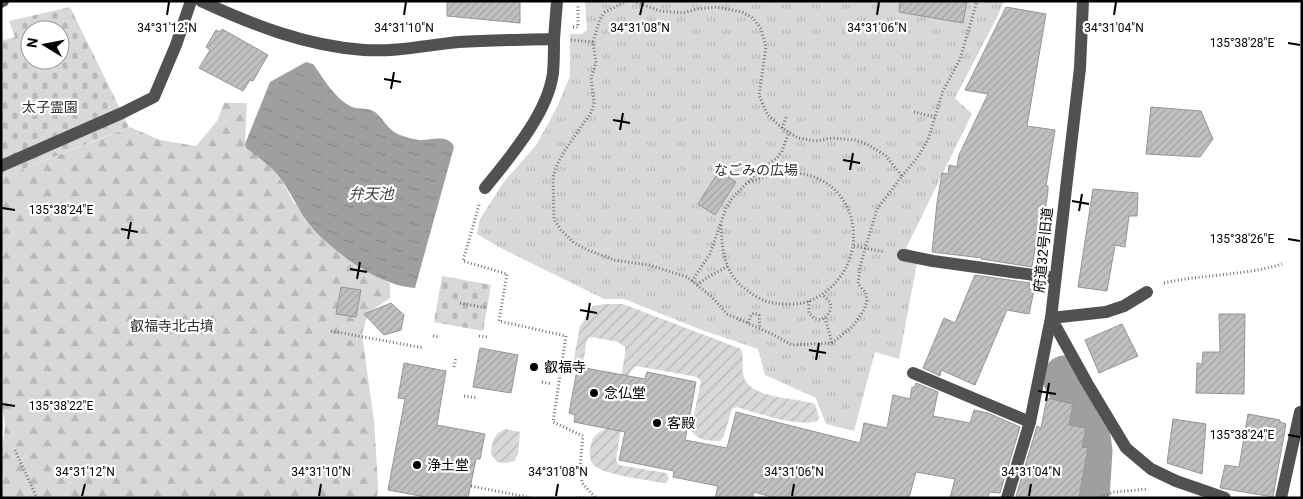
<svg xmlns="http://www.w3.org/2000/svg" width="1303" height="499" font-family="Roboto,'Noto Sans JP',sans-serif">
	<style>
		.forest { fill: url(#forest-firs) }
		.cemetery { fill: url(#cemetery-stones); fill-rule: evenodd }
		.park { fill: url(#park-tufts) }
		.garden { fill: url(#garden-furrows) }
		.water { fill: url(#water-ripples) }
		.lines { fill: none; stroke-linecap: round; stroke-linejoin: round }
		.river { stroke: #9f9f9f; stroke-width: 45 }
		.building { fill: url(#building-hatch); stroke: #959595 }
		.path { stroke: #737373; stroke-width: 3; stroke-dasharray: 1 2.5; stroke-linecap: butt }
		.minor { stroke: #515151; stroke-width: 12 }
		.ticks { fill: none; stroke: #000; stroke-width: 2 }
		.poi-dot { fill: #000; stroke: #fff; stroke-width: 2 }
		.labels { text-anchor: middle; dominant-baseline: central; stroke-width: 4.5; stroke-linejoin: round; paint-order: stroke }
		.park-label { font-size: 14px; fill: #2f2f2f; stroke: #fff }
		.street-label { font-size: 14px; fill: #000; stroke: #fff }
		.poi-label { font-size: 14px; fill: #000; stroke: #fff; text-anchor: start }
		.water-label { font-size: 15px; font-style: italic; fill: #404040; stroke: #fff }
		.ticks-label { font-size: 12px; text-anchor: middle; fill: #000; stroke: #fff; stroke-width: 4.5; stroke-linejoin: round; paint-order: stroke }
	</style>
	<defs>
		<pattern id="forest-firs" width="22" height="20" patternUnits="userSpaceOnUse" patternTransform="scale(1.25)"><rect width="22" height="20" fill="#d8d8d8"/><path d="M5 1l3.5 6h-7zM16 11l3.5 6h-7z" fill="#b8b8b8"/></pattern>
		<pattern id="cemetery-stones" width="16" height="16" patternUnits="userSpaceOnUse" patternTransform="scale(1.25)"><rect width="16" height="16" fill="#d8d8d8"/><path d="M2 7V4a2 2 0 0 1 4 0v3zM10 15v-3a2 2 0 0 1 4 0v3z" fill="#b8b8b8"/></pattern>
		<pattern id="park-tufts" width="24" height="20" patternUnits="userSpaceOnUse" patternTransform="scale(1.25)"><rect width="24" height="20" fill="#d8d8d8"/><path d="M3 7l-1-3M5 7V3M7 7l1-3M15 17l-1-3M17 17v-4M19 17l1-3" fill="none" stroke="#b8b8b8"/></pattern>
		<pattern id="garden-furrows" width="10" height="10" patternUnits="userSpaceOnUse" patternTransform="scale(1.25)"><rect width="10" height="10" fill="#d8d8d8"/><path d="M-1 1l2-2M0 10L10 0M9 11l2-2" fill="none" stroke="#b8b8b8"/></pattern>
		<pattern id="water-ripples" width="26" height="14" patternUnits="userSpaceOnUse" patternTransform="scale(1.25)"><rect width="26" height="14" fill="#9f9f9f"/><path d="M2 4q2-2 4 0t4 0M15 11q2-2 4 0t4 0" fill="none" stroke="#878787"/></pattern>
		<pattern id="building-hatch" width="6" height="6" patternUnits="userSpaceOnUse" patternTransform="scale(1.25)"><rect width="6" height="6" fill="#c0c0c0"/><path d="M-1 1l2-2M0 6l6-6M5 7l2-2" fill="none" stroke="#a3a3a3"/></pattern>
	</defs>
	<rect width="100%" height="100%" fill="#fff"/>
	<path class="forest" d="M224,103H247L245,144L246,148L265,161L282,181L294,203L369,272L390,284V298L368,313L362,334L374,421L378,484L377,498H1C1,485 1,471 1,458C2,441 9,424 1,408V178L130,127L160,140L196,146L217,121Z"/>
	<g class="cemetery">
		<path d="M70,7L129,127L1,178V41L15,37L9,21ZM30,30H60V60H30Z"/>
		<path d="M442,276L491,285L483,331L434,322Z"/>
	</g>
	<path class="park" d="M585,1H1004L997,17L955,98L972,114L906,248L919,253L899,359L875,352L854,431L826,424L816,398L765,375L758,349L699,329L624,299H604L497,246L477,234L480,219L503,183L537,144L557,107L570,76V34H582L587,30Z"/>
	<g class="garden">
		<path d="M605,304H623L741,349C745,359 740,370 745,380C755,399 796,397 815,404L819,417L817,421C799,428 755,412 736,407L732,409L724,436L720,441C708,441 697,441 691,429L701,381L697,377L636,366C625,373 620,403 623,415L616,460L619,465L666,473L669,479L666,483H663C648,480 605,475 595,466C588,460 589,450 592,441C595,431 609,430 614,421L625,354V347L618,342L592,337L588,338C584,347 586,360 580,367H575L573,364L580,326L593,306Z"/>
		<path d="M505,429L520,432L518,454L514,461L506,463L497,462L491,454C492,441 493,435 505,429Z"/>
	</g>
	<path class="water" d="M306,62L313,64C324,79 335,99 352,107C359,110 368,107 375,112C386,121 387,131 403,136C408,138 414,139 419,140C430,141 448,133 454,147L415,288C380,286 338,255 314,230C301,215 293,197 283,182C273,168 260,158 246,148L245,144L270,82Z"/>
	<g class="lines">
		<path class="river" d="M1065,378L1085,416L1090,451L1087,498"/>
	</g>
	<g class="building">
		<path d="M447,1H520V23L447,16Z"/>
		<path d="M900,1H967L963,23L899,12Z"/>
		<path d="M1006,7L1046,14L1027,126L1055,130L1046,186H1048V191L1043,226L1039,225L1032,267L981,259L982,258L932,252L937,203L942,173L948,174L949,165L957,167L959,155L988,94L965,90Z"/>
		<path d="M222,29L268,55L253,81L250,80L243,91L199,68L210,50L206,47L216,30L220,32Z"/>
		<path d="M1151,107L1201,111L1213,139L1200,157L1146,154Z"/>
		<path d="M719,171L736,182L715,215L698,204Z"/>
		<path d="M1093,189L1138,193L1137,216H1129L1125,247L1115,245L1107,291L1078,287Z"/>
		<path d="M975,275L1030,283L1029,289L1034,290L1029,314L1007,310L975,385L941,370L940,376L923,368L944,318L955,323Z"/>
		<path d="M341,287L361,290L356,317L336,314Z"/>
		<path d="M391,303L404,315L401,330L384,335L364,314Z"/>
		<path d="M1219,314H1245L1244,394L1196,393L1197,363L1202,364L1203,352H1220Z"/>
		<path d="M1122,324L1138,356L1099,373L1085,340Z"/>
		<path d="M480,348L518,355L511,393L473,387Z"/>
		<path d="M404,363L446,371L437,425L485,434L480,459H476L468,498H431L388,490L405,399L398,398Z"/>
		<path d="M585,368L645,379L647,372L696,382L685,440L727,448L736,412L860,443L864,423L887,428L893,395L910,399L912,387L914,388L916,383L938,392L933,416L970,423L974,410L988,413L1020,427L1000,493L989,492L988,498H950L955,479L916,472L909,498H775L754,492L752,498H715L718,486L673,477L674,471L619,460L625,432L574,422L575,415L569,413L577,370L584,372Z"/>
		<path d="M1047,398L1073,404L1069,425L1086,428L1082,447L1088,448L1079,498H1027L1016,496L1037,426L1041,428Z"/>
		<path d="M1248,414L1280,420V422L1286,424L1273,497L1220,488L1225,465L1239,467Z"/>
		<path d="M1173,419L1206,424L1202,474L1167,463Z"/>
	</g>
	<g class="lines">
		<g class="path">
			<path d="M627,1L605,12L600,19L593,42L596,63L591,78L594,102L592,111L565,150L557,165L553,177L554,219L561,230L574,243L588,250L614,260L649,265L687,277L712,297L727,314L772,334L792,345L832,343L853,326L864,310L867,301L866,293L858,284L860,266L877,209L902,176L886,156L867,144L855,140L832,138L816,141L798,138L782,128L767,114L759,95L766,47L761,29L753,18L742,12L716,7L697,9L683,13L661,11L632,1"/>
			<path d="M573,27H578V6"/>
			<path d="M571,40L593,42"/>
			<path d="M914,112L935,117"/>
			<path d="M782,128L787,115"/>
			<path d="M902,176L917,158L928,140L943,91L960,59L977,1"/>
			<path d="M479,205L463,261L507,274L499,321L566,336L553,422L583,436L580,467L582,483L595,497"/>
			<path d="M721,225C722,259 727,281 759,298C770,304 780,304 792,304C807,304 819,298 830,288C873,250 855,176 794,173C777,172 762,178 746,183"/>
			<path d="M854,246L885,252"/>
			<path d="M692,281L710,254L726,208L733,197L761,169L777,158L782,151L789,132"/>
			<path d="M1164,283C1203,274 1244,276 1282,264"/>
			<path d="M697,285L708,277L728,266"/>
			<path d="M809,301V313L815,319L820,320C833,314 835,302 822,295"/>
			<path d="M460,303L487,308"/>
			<path d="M825,318L832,343"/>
			<path d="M748,323L751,315L754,313L759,315L760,328"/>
			<path d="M331,331L424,348"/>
			<path d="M433,336L440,337"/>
			<path d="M479,336L487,337"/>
			<path d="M454,367L456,357"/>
			<path d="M542,382L552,384"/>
			<path d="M464,396L478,398"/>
			<path d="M15,450L37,498"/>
			<path d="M471,486L532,498"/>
			<path d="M576,498H597"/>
			<path d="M1097,498L1114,492L1148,489"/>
		</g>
		<g class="minor">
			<path d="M201,1C253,25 306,46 364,50C397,52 427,45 459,42C490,40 522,40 554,39L557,1"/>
			<path d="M1,2L3,1"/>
			<path d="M1,166L122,113L154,97L176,45L191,1"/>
			<path d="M485,188C510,157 548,113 553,73C554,62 554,50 554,39"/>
			<path d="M903,255L933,261L1055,278"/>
			<path d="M1147,292L1124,306L1106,312L1051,318L1087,383L1126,448L1151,469L1176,481L1225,498"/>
			<path d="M913,373L1030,422"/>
			<path d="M1007,498L1030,422L1051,318L1080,68L1083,1"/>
			<path d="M1281,498L1300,412"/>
		</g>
	</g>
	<path class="ticks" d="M167,15L169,2M404,15L406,2M640,15L643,2M877,15L879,2M1114,15L1116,2M1288,43L1300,45M384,79L401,82M391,89L394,72M613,120L630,123M620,130L623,113M843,160L860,163M850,170L853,153M1072,201L1089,204M2,208L15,210M1079,211L1082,194M121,229L138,232M128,239L131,222M1288,239L1300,241M350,269L367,272M357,279L360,262M580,310L597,313M587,320L590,303M809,350L826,353M816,360L819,343M1038,391L1056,394M1046,401L1049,383M2,404L15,406M1288,435L1300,437M82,496L85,484M319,496L321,484M556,496L558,484M792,496L794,484M1029,496L1031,484"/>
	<g class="poi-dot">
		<circle cx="534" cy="367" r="5"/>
		<circle cx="594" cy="393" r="5"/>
		<circle cx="657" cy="423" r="5"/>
		<circle cx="417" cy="465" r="5"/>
	</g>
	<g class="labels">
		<g class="park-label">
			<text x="50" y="107">太子霊園</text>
			<text x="756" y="170">なごみの広場</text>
			<text x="172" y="326">叡福寺北古墳</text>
		</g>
		<g class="street-label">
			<text transform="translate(1043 250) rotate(-84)">府道32号旧道</text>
		</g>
		<g class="poi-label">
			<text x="544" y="367">叡福寺</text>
			<text x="604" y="393">念仏堂</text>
			<text x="667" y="423">客殿</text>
			<text x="427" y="465">浄土堂</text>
		</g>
		<g class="water-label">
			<text x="371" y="194">弁天池</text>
		</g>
	</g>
	<g class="ticks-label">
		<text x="167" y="32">34°31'12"N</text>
		<text x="404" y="32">34°31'10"N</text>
		<text x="640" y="32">34°31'08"N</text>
		<text x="877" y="32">34°31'06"N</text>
		<text x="1114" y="32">34°31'04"N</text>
		<text x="1242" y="47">135°38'28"E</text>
		<text x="61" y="214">135°38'24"E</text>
		<text x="1242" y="243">135°38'26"E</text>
		<text x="61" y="410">135°38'22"E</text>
		<text x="1242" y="439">135°38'24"E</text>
		<text x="1031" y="476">34°31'04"N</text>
		<text x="85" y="476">34°31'12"N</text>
		<text x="321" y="476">34°31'10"N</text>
		<text x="558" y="476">34°31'08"N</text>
		<text x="794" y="476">34°31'06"N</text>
	</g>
	<rect width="1303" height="499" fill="none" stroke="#000000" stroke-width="5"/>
	<g transform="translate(45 45) rotate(280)"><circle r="24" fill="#ffffff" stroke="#999999"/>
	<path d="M0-4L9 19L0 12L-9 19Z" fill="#000000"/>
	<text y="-8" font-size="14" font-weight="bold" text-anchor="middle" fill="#000000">N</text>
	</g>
</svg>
